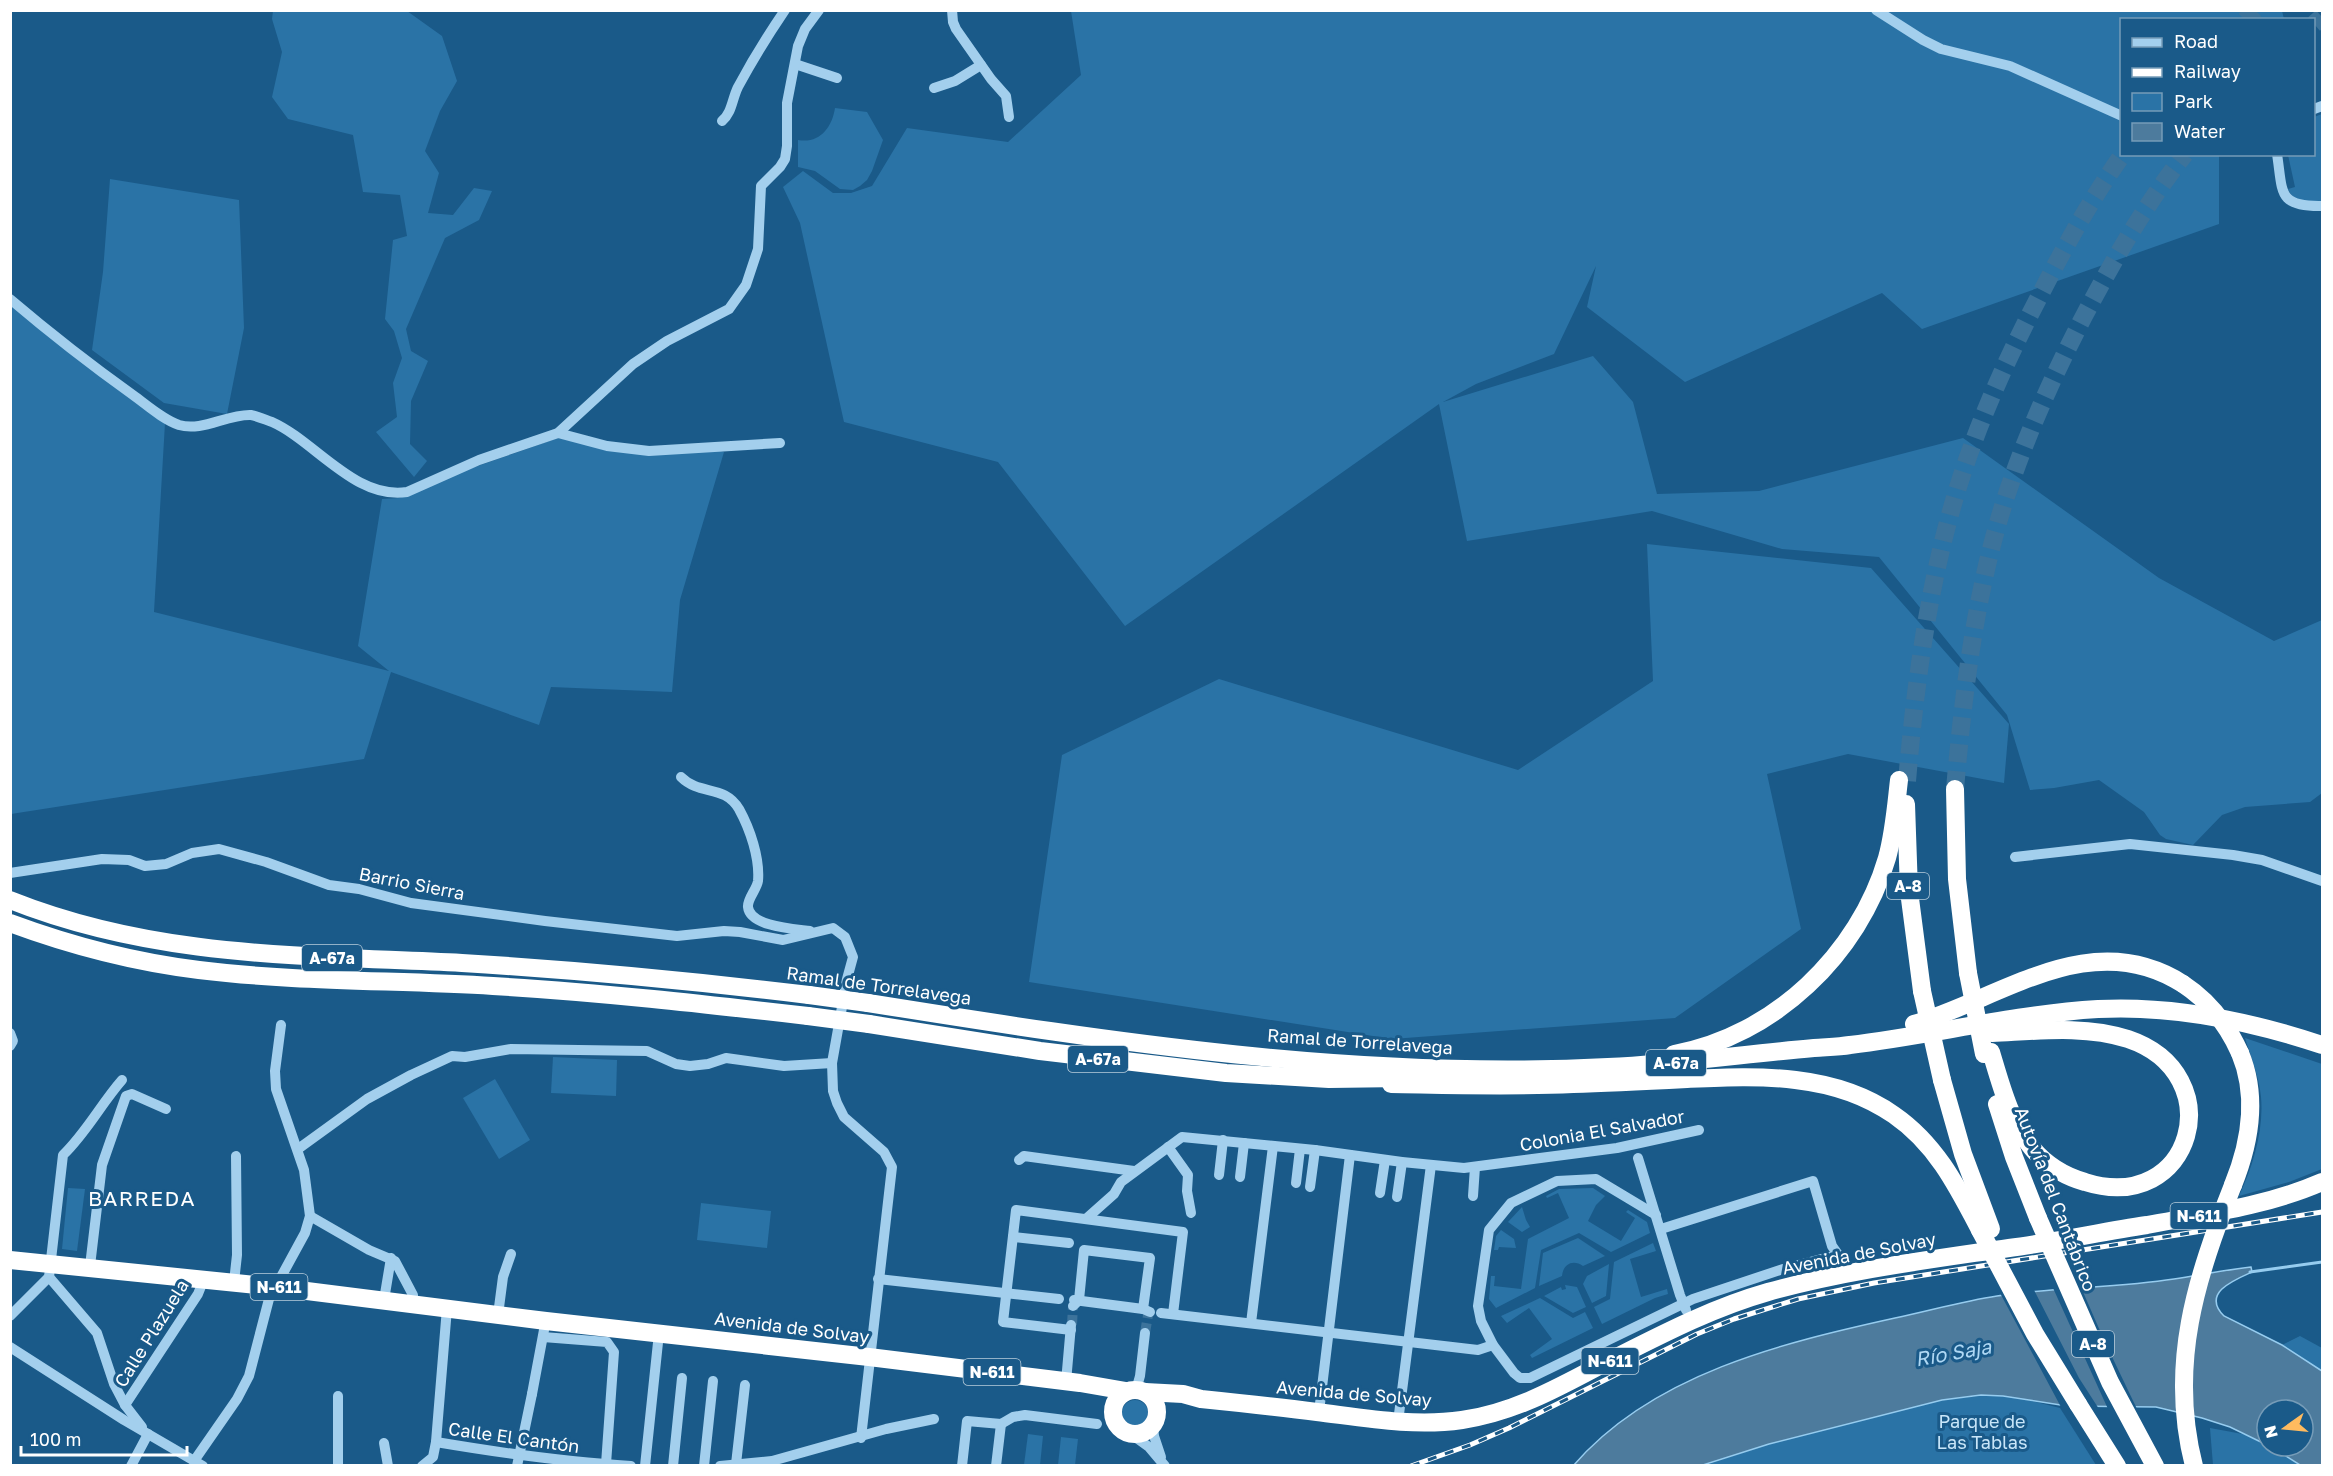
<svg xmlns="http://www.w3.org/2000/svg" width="2333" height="1476" font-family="'Golos Text',sans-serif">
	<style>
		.green { fill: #2a73a6 }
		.water { fill: #4d7b9d; stroke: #96ccef; stroke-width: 1.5 }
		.pier { fill: #1a5a89 }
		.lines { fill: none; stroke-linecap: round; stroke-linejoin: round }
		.stream { stroke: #96ccef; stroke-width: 3 }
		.minor-tunnel { stroke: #3c739b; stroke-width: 10; stroke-dasharray: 10 5; stroke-linecap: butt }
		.highway-tunnel { stroke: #3c739b; stroke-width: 18; stroke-dasharray: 18 9; stroke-linecap: butt }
		.minor { stroke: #a3cfed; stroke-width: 10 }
		.highway { stroke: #fff; stroke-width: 18 }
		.rail-casing { stroke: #fff; stroke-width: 5 }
		.rail { stroke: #1a5a89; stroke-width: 3; stroke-dasharray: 9; stroke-linecap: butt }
		.minor-bridge { stroke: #a3cfed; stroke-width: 10 }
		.highway-bridge { stroke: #fff; stroke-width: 18 }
		.labels { text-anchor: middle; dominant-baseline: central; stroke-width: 6; stroke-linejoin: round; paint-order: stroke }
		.shield { fill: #1a5a89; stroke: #bacedc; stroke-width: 1.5 }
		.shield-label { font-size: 16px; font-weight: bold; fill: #fff }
		.street-label { font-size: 18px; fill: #fff; stroke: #1a5a89 }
		.park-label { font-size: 18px; fill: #c9e6f9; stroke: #1a5a89 }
		.water-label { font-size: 20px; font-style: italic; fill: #afd8f4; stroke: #1a5a89 }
		.quarter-label { font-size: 21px; letter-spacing: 1.5px; fill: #fff; stroke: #1a5a89 }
	</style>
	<rect width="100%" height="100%" fill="#1a5a89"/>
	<g class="green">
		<path d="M273,11H407L442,36L457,81L440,111L425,151L439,173L428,213L453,215L474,188L492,191L479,220L445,238L406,329L411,351L428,361L411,401L410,444L427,461L414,477L376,432L397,417L393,383L402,358L394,331L385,319L393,240L407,236L400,195L363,192L353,135L288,119L272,97L282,52L272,19Z"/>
		<path d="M1071,11H2282L2284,19L2122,20V154L2219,155V224L1922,329L1882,293L1685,382L1587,307L1596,266L1554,354L1476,384L1443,402L1593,356L1633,402L1657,494L1759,491L1963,438L2159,578L2274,641L2322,620V793L2310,802L2245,807L2222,815L2193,845L2166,839L2160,835L2144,812L2099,780L2054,788L2030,790L2007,715L1879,557L1782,549L1652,511L1467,541L1439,404L1125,626L998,462L844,422L800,223L783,187L803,171L833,193H851L872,186L907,128L1008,142L1081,75Z"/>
		<path d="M835,108L867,112L883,140L872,171L867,180L860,186L853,190L840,189L815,171L798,167V140C819,144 832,128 835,108Z"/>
		<path d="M2322,114V203C2308,202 2294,204 2288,189L2295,187L2288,155L2314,154V117Z"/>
		<path d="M110,179L239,200L244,328L227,414L164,403L92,350L103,272Z"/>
		<path d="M11,304L165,423L154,612L389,671L358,646L382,499L399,498L419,491L449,476L558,438L619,450H717L724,452L680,600L672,692L551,687L539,725L391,672L364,759L11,814Z"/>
		<path d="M1647,544L1871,568L2009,724L2004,783L1848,754L1767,774L1801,929L1675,1018L1392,1039L1029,982L1062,755L1219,679L1518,770L1653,681Z"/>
		<path d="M2245,1038L2322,1064V1169L2289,1182L2239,1196C2253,1166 2264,1130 2261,1097C2259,1077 2251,1057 2245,1038Z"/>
		<path d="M553,1057L617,1060L616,1096L551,1093Z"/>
		<path d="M495,1079L530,1140L499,1159L463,1098Z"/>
		<path d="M68,1188L85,1189L77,1251L62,1249Z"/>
		<path d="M1593,1188L1605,1196L1596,1205L1588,1221L1621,1241L1635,1218L1626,1212L1628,1210L1647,1222L1650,1233L1611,1252L1579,1233L1541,1250L1535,1288L1496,1308L1489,1299L1491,1276H1495L1494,1286L1521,1289L1528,1239L1569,1218L1558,1193L1547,1198L1546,1196L1559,1189Z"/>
		<path d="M701,1203L771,1211L767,1248L697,1240Z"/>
		<path d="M1522,1207L1526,1220L1530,1227L1522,1232L1508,1222Z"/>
		<path d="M1501,1230L1514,1239L1516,1248L1499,1247L1498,1250H1494L1496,1236Z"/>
		<path d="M1578,1238L1605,1256L1583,1266C1573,1259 1563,1264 1562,1276L1539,1286L1543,1253Z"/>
		<path d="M1653,1243L1656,1251L1630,1259L1641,1297L1667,1289L1668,1294L1655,1298L1602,1324L1594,1307L1610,1299L1614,1262Z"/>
		<path d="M1609,1264L1606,1296L1592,1303L1583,1284L1587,1276Z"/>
		<path d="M1565,1285L1577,1287L1586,1307L1573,1313L1544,1296L1561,1287L1562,1290L1566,1289Z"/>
		<path d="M1540,1298L1573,1318L1585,1312L1593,1328L1532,1358L1530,1355L1552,1339L1529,1308L1507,1323L1501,1316Z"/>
		<path d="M2300,1336L2322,1348V1371L2282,1345Z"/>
		<path d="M1988,1395L2016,1397L2060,1408L2096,1465L1703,1466L1769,1444L1942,1400Z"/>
		<circle cx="1135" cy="1413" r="13"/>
		<path d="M2210,1428L2248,1435L2300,1465H2213Z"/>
		<path d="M1028,1434L1043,1436L1040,1465H1024Z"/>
		<path d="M1061,1437L1078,1439L1075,1465H1058Z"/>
	</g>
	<path class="water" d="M2251,1267L2252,1272C2234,1280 2201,1293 2224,1316L2282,1345L2322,1371V1465H2300L2270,1446H2303V1410H2267V1445L2230,1427L2202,1418L2156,1407L2067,1406L2003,1396L1981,1395L1942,1400L1769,1444L1703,1465L1573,1466C1652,1374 1782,1343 1895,1318C1929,1311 1963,1301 1997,1296C2056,1287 2116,1288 2174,1279C2200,1275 2225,1270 2251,1267Z"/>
	<g class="pier">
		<path d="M2080,1285L2104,1340L2137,1409H2108L2053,1288Z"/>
		<path d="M2034,1290L2079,1378L2099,1409H2062L2000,1293Z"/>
	</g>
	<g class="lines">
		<path class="stream" d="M2250,1272L2322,1262"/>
		<g class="minor-tunnel">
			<path d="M1072,1325L1073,1306"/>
			<path d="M1145,1333L1148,1315"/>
		</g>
		<g class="highway-tunnel">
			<path d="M2245,20L2255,10"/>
			<path d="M2314,24L2322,17"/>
			<path d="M1907,781C1915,688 1927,594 1953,504C1974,431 2005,362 2040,295C2065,246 2091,199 2123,154"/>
			<path d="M1955,789C1963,697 1974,604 2000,516C2021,446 2051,380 2084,316C2114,259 2145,205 2185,154"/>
		</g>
		<g class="minor">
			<path d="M952,10L953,22L956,29L991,79L1006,96L1009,117"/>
			<path d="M1876,10L1923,40L1941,49L2010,66L2122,116"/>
			<path d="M795,64L837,78"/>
			<path d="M934,88L955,81L981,65"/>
			<path d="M2314,109L2322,106"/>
			<path d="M722,121C732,113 732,99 738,87C752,61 768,35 785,10"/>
			<path d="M2277,154C2283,192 2277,207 2322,206"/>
			<path d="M10,299C50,333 91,365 133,395C147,405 162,419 179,425C202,432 227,414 251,415C257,416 266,420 272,422C315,441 355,500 407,492L479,460L558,433L633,364L667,341L729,309L746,285L758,249L761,186L780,167L785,159L787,146V103L798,46L805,29L819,10"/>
			<path d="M558,433L607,446L649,451L780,443"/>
			<path d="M681,777C700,796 724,784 739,809C750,829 760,858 758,881C757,889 747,899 748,907C750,927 796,929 810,931"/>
			<path d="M2015,857L2130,844L2233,855L2262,860L2322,881"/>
			<path d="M10,873L102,859L129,860L145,866L166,864L192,853L219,849L266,862L329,885L359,889L411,903L545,921L677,936L724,931L740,932L783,940L833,928L845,937L853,957L847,979L832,1063L833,1091L837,1103L844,1117L884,1152L892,1167L861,1438"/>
			<path d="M10,1033L13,1041L10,1046"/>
			<path d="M1168,1147L1188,1175L1187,1191L1191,1213"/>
			<path d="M298,1149L367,1099L411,1075L452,1056L465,1057L511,1049L647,1051L676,1064L690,1066L708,1064L726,1058L784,1066L832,1063"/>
			<path d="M1638,1158L1680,1295L1686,1310"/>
			<path d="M1019,1160L1024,1156L1134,1171"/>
			<path d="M1219,1175L1223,1140"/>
			<path d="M1240,1177L1244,1143"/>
			<path d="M1296,1183L1300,1149"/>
			<path d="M1310,1187L1315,1150"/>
			<path d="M1380,1193L1385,1160"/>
			<path d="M1473,1196L1475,1167"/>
			<path d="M1397,1197L1402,1162"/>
			<path d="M1656,1215L1596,1179L1557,1181L1511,1203L1489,1230L1478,1306L1481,1321L1493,1345L1514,1373L1520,1378H1530L1693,1299L1783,1269L1837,1255"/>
			<path d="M310,1216L369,1250L395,1261L413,1295V1304"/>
			<path d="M1087,1218L1114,1194L1121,1182L1182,1137L1315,1150L1402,1162L1464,1168L1617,1148L1699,1130"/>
			<path d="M1661,1229L1813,1181L1832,1246L1851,1273"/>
			<path d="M1013,1237L1069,1243"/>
			<path d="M90,1266L102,1165L126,1096L132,1094L166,1109"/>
			<path d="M49,1277L97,1333L114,1384L125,1405L142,1427"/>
			<path d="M878,1279L1059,1299"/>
			<path d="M234,1282L237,1255L236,1156"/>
			<path d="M384,1300L391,1258"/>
			<path d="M1074,1300L1143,1309L1150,1312"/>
			<path d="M1073,1306L1079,1300L1084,1250L1150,1258L1143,1309"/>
			<path d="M1161,1313L1478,1350L1493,1345"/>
			<path d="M498,1315L503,1277L511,1254"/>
			<path d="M10,1316L49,1277L63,1155C86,1133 101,1104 122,1080"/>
			<path d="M1251,1323L1273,1146"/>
			<path d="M1071,1330L1003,1322L1016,1210L1183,1232L1173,1314"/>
			<path d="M543,1337L607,1342L614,1352L606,1464"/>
			<path d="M10,1347L124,1420L203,1466"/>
			<path d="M1066,1382L1071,1325"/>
			<path d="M1136,1390L1140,1376L1145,1333"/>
			<path d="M532,1394L544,1330"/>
			<path d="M125,1405L198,1294L204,1279"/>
			<path d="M1319,1412L1350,1155"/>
			<path d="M1398,1422L1431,1165"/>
			<path d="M1153,1426L1154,1436L1161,1457"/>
			<path d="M1131,1434L1149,1447L1165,1466"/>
			<path d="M436,1442C501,1453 565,1462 631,1466"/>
			<path d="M384,1443L388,1466"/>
			<path d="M194,1461L237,1399L249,1376L269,1299L305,1233L310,1216L304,1170L276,1089L275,1071L281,1025"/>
			<path d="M736,1464L745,1385"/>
			<path d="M131,1466L148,1434"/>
			<path d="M338,1466V1396"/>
			<path d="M422,1466L433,1457L436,1442L447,1308"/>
			<path d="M645,1466L659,1333"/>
			<path d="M673,1466L682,1378"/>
			<path d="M704,1466L713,1381"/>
			<path d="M720,1466L772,1461L886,1429L934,1419"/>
			<path d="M962,1466L967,1421L1001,1424L1013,1417L1025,1415L1097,1424"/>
			<path d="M996,1466L1001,1424"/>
		</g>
		<g class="highway">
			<path d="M1955,789L1957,879L1968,973"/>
			<path d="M1906,804L1909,891L1922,991"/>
			<path d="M10,900C158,959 306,955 462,963C578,970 693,981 809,995"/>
			<path d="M10,923C72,946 134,962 199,970C296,982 395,980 493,986C598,992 703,1004 808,1016"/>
			<path d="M868,1003C1112,1042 1360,1080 1608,1067C1677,1064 1745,1054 1814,1048C1826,1047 1838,1047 1850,1045C1933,1035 2015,1014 2098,1009C2175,1005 2250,1021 2322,1045"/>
			<path d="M869,1024L1040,1051L1226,1073L1329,1079L1403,1078"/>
			<path d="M1914,1024C2002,998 2091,925 2183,984"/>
			<path d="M1991,1052C2001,1085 2010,1121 2032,1148C2046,1165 2064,1176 2085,1182C2193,1216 2232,1074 2128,1039C2085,1025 2037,1031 1992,1033"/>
			<path d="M1674,1054C1774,1036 1859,954 1887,858C1894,833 1896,806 1899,780"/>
			<path d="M1942,1080L1963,1154L1991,1229"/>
			<path d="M1391,1084C1451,1085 1512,1087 1573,1084C1611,1083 1649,1081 1687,1079C1757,1076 1833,1072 1894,1115C1936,1144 1957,1186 1980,1230"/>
			<path d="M1997,1104L2014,1157L2038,1218"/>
			<path d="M2233,1185C2250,1143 2258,1096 2240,1053"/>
			<path d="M10,1260L275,1287L546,1321L869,1357L1080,1383L1126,1391"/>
			<circle cx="1135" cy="1412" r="22"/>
			<path d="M1145,1392L1183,1394L1201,1399C1240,1403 1279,1407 1317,1412C1365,1418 1414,1427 1462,1420C1511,1413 1554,1390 1597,1367C1653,1339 1708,1309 1768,1292C1847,1270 1928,1260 2009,1248C2055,1242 2101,1232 2147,1225C2206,1214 2267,1206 2322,1182"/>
			<path d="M2078,1404L2117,1466"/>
		</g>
		<defs>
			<path id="rail" d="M1411,1466L1470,1445L1509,1428L1697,1334L1734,1319L1798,1299L1874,1283L2322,1212"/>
		</defs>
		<use href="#rail" class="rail-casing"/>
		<use href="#rail" class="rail"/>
		<path class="minor-bridge" d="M517,1466L532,1394"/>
		<g class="highway-bridge">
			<path d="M1968,973L1984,1054"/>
			<path d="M2183,984C2209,1001 2227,1024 2240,1053"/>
			<path d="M1922,991L1942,1080"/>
			<path d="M809,995L868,1003"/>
			<path d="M808,1016L869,1024"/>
			<path d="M2038,1218L2110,1382L2155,1466"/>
			<path d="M1980,1230L2035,1334L2078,1404"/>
			<path d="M2194,1466C2168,1365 2196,1278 2233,1185"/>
		</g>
	</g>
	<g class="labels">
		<g class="shield">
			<rect x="1887" y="873" width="42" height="26" rx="4.5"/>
			<rect x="302" y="945" width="60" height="26" rx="4.5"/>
			<rect x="1068" y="1046" width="60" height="26" rx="4.5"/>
			<rect x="1646" y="1050" width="60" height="26" rx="4.5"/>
			<rect x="2170.5" y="1203" width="57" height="26" rx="4.5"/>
			<rect x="250.5" y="1274" width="57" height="26" rx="4.5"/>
			<rect x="2072" y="1331" width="42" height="26" rx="4.5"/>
			<rect x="1581.5" y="1348" width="57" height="26" rx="4.5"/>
			<rect x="963.5" y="1359" width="57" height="26" rx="4.5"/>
		</g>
		<g class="shield-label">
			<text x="1908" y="886">A-8</text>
			<text x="332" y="958">A-67a</text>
			<text x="1098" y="1059">A-67a</text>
			<text x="1676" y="1063">A-67a</text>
			<text x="2199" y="1216">N-611</text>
			<text x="279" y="1287">N-611</text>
			<text x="2093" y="1344">A-8</text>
			<text x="1610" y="1361">N-611</text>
			<text x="992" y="1372">N-611</text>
		</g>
		<g class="street-label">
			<text transform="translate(412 883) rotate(11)">Barrio Sierra</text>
			<text transform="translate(879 985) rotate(8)">Ramal de Torrelavega</text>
			<text transform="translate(1360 1041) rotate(4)">Ramal de Torrelavega</text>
			<text transform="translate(1602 1130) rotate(-10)">Colonia El Salvador</text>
			<text transform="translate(2056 1199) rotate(69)">Autovía del Cantábrico</text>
			<text transform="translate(1859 1253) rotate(-11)">Avenida de Solvay</text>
			<text transform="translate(792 1327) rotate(7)">Avenida de Solvay</text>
			<text transform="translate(151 1333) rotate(-58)">Calle Plazuela</text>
			<text transform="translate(1354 1393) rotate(5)">Avenida de Solvay</text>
			<text transform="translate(514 1437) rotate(8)">Calle El Cantón</text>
		</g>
		<g class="park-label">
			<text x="1982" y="1421">Parque de<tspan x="1982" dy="21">Las Tablas</tspan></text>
		</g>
		<g class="water-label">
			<text transform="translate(1953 1352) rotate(-10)">Río Saja</text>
		</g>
		<g class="quarter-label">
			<text x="142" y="1198">BARREDA</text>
		</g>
	</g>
	<rect width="2333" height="1476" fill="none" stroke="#ffffff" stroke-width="24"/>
	<rect x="2120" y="18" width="195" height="138" fill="#1a5a89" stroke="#769cb8" stroke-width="1.5"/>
	<rect x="2132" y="38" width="30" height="9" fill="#a3cfed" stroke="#769cb8" stroke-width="1.5"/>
	<text x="2174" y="48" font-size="18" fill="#ffffff">Road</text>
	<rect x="2132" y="68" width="30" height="9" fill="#ffffff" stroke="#769cb8" stroke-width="1.5"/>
	<text x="2174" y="78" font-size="18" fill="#ffffff">Railway</text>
	<rect x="2132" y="93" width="30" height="18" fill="#2a73a6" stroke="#769cb8" stroke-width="1.5"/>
	<text x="2174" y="108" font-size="18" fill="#ffffff">Park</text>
	<rect x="2132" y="123" width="30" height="18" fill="#4d7b9d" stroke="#769cb8" stroke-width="1.5"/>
	<text x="2174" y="138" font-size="18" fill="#ffffff">Water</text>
	<g transform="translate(2285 1428) rotate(255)"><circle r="28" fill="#1a5a89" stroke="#769cb8" stroke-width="1.5"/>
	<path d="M0-4.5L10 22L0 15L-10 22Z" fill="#ffbb5f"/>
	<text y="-9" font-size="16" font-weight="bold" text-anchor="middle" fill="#ffffff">N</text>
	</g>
	<path d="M21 1446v9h166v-9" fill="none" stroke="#ffffff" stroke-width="3"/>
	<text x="30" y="1446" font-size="18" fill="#ffffff" stroke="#1a5a89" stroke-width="4.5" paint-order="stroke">100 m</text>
</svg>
